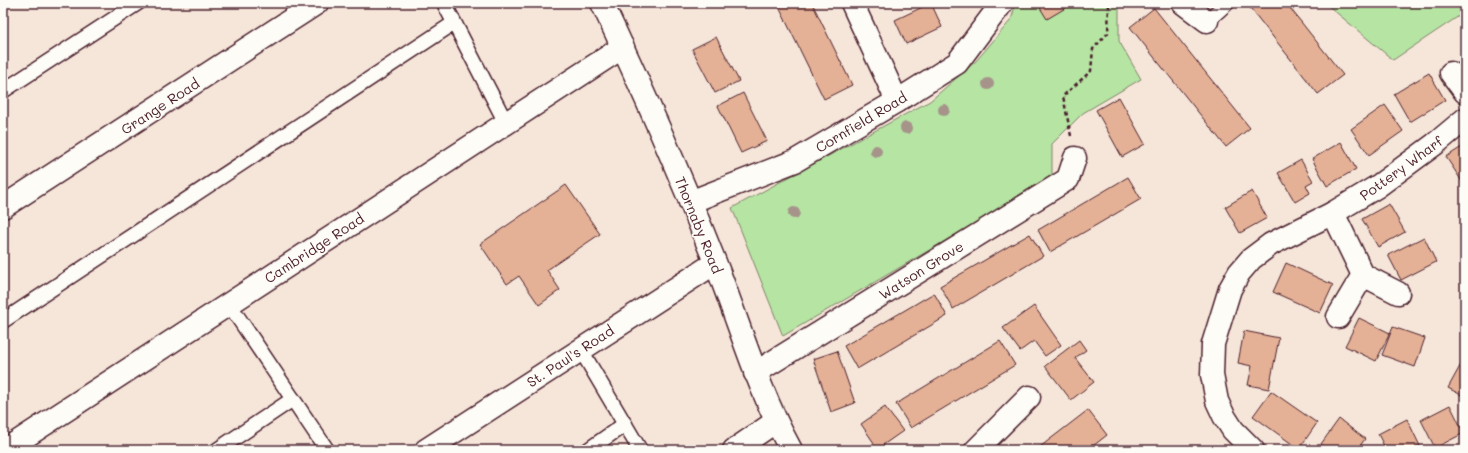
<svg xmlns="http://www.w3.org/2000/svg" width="1468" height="453" font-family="Mali,sans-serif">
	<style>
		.green { fill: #b5e4a3; stroke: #808267 }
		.building { fill: #e4b196; stroke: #4a1f2b }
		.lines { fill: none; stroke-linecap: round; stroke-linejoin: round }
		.lane-casing { stroke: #4a1f2b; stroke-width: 17 }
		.street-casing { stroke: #4a1f2b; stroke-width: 25 }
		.secondary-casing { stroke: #4a1f2b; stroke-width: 25 }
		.path { stroke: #4a1f2b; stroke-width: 2.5; stroke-dasharray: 4 3; stroke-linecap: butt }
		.lane { stroke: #fdfcf7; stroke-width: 14 }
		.street { stroke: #fdfcf7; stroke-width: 22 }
		.secondary { stroke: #fdfcf7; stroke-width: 22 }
		.tree { fill: #a6948a }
		.labels { text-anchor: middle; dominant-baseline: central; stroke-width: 3.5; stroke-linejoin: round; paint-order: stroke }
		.street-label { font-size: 14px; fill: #4a1f2b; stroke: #fdfcf7 }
	</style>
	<rect width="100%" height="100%" fill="#f6e6da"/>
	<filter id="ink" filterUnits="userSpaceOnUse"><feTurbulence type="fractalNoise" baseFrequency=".025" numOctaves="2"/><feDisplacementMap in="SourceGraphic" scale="8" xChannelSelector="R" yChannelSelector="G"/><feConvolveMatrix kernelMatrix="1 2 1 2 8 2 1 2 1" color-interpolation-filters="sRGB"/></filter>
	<g filter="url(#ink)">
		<g class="green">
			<path d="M1016,3H1119V41L1141,79L1083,113L1052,144V178L783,336L732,208L930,101L976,61L1011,20Z"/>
			<path d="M1325,3H1465V12L1393,60Z"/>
		</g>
		<g class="building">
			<path d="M777,3H812L852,85L824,99Z"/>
			<path d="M931,3L942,27L906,44L895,20Z"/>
			<path d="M1037,3H1074L1047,19Z"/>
			<path d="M1249,3H1286L1343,75L1318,94L1247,4Z"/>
			<path d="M1154,8L1250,128L1226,147L1130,27Z"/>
			<path d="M716,37L739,81L715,93L692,49Z"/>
			<path d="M1429,73L1445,100L1410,122L1394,94Z"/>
			<path d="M743,93L767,141L741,153L718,106Z"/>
			<path d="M1119,97L1145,144L1122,157L1096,110Z"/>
			<path d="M1385,105L1403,131L1369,155L1351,129Z"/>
			<path d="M1341,142L1356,169L1327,186L1312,159Z"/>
			<path d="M1465,145V186L1446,157Z"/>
			<path d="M1301,160L1313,181L1306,185L1310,193L1295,202L1278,173Z"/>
			<path d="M1128,177L1141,199L1050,252L1038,230Z"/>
			<path d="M566,185L600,234L547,270L560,290L539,305L519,276L507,284L480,244Z"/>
			<path d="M1252,191L1267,218L1240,233L1225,207Z"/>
			<path d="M1389,204L1405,232L1378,247L1362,219Z"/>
			<path d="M1030,234L1043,256L953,309L940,286Z"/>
			<path d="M1424,237L1436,262L1401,280L1388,255Z"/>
			<path d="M1286,263L1333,285L1320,313L1273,292Z"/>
			<path d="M934,293L947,316L857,369L844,346Z"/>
			<path d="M1034,306L1061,345L1045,356L1034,341L1020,351L1003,328Z"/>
			<path d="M1359,318L1390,333L1376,361L1345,346Z"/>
			<path d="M1393,327L1425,338L1415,367L1382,355Z"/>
			<path d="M1244,331L1279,338L1269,389L1248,385L1252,366L1238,363Z"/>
			<path d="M1079,340L1086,350L1075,358L1094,382L1071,400L1045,366Z"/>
			<path d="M1000,341L1015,365L911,428L896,404Z"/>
			<path d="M837,351L855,403L831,412L813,359Z"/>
			<path d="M1464,359L1465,360V397L1448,388Z"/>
			<path d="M1271,391L1317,423L1299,449L1253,416Z"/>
			<path d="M1450,405L1464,433L1435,448L1421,420Z"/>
			<path d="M885,407L903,431L883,445L887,450H864L874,443L861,424Z"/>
			<path d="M1088,410L1107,435L1088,450H1036Z"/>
			<path d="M1339,419L1365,439L1357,450H1329L1321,444Z"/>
			<path d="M1407,419L1420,446L1411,450H1386L1378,434Z"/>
		</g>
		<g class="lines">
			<defs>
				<g id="lane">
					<path d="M444,3L506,123"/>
					<path d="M1207,21L1227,3"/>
					<path d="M3,91L138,3"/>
					<path d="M229,304L327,450"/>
					<path d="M3,321L454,23"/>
					<path d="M581,350L640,450"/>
					<path d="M217,450L293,399"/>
					<path d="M588,450L625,424"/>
				</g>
				<g id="street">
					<path d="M852,3L897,101"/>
					<path d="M1183,3L1207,21"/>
					<path d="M1451,73L1465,92"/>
					<path d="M690,202L795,161L897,101L957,63L1002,3"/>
					<path d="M3,207L317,3"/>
					<path d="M1333,213L1363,275L1338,317"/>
					<path d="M1363,275L1398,293"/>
					<path d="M755,373L1068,179L1075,158"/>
					<path d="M5,450L623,47"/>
					<path d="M426,450L715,263"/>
					<path d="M734,450L775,422"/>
					<path d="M976,450L1029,397"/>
					<path d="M1253,450L1233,430L1224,416L1217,401L1212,375L1213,344L1230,289L1239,273L1251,259L1271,244L1333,213L1378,186L1435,144L1465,119"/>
				</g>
				<path id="secondary" d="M602,3C642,88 680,174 715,262C740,325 758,390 791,450"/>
			</defs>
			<use href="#lane" class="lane-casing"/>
			<use href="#street" class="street-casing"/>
			<use href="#secondary" class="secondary-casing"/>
			<path class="path" d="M1071,136L1063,96L1091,71L1093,49L1108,33L1109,3"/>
			<use href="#lane" class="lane"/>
			<use href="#street" class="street"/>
			<use href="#secondary" class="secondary"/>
		</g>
		<g class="tree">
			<circle cx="988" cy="84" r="6"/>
			<circle cx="944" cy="110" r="6"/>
			<circle cx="906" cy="128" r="6"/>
			<circle cx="876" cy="151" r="6"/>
			<circle cx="794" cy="213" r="6"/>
		</g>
	</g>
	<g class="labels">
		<g class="street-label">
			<text transform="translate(160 106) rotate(-33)">Grange Road</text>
			<text transform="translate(861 122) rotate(-31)">Cornfield Road</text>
			<text transform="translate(1401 168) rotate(-36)">Pottery Wharf</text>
			<text transform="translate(699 225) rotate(68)">Thornaby Road</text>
			<text transform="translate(314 248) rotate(-33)">Cambridge Road</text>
			<text transform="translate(921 270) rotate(-32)">Watson Grove</text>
			<text transform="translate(570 356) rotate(-33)">St. Paul's Road</text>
		</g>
	</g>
	<rect width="1468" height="453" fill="none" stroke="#fdfcf7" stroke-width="16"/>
	<rect x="8" y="8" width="1452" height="437" fill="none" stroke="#4a1f2b" stroke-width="1.5" filter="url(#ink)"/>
</svg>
